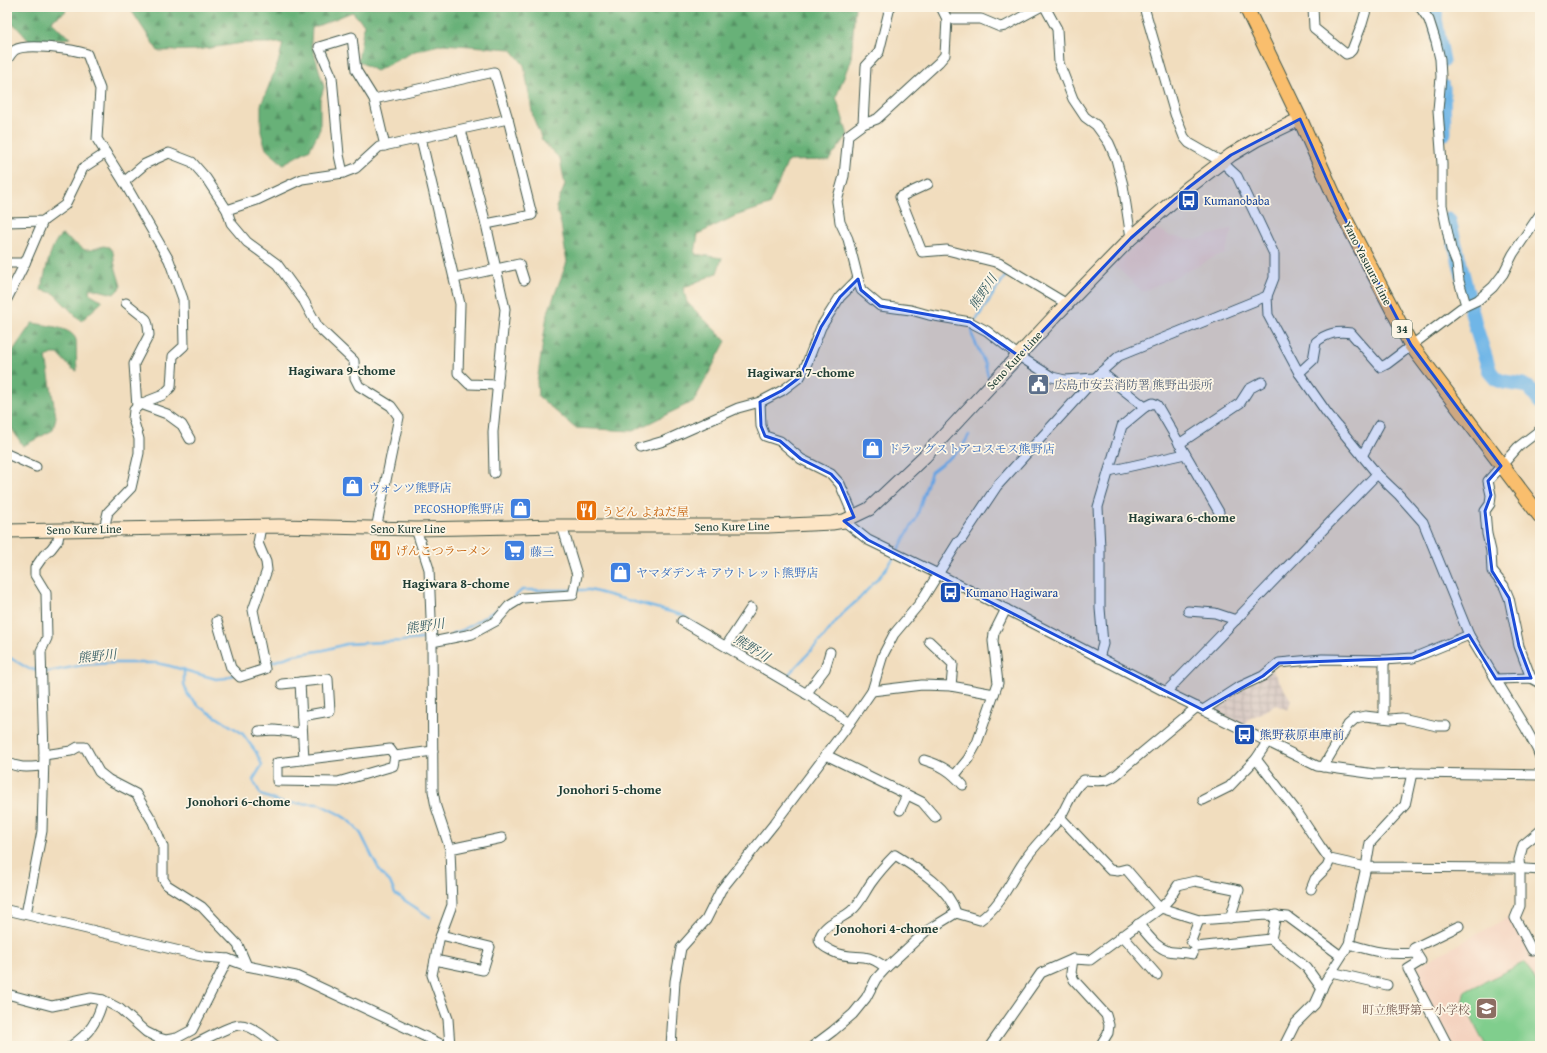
<svg xmlns="http://www.w3.org/2000/svg" width="1547" height="1053" font-family="'Gentium Book Plus','Noto Serif JP',serif">
	<style>
		.built { fill: #f4d3c0 }
		.industrial { fill: url(#industrial-grid) }
		.forest { fill: url(#forest-firs); stroke: #447756 }
		.pitch { fill: #80ce8d; stroke: #508660 }
		.lines { fill: none; stroke-linecap: round; stroke-linejoin: round }
		.stream { stroke: #70b6e7; stroke-width: 2.5 }
		.river { stroke: #70b6e7; stroke-width: 15 }
		.street-casing { stroke: #3e5549; stroke-width: 11 }
		.secondary-casing { stroke: #3e5549; stroke-width: 15 }
		.primary-casing { stroke: #3e5549; stroke-width: 16 }
		.street { stroke: #fff; stroke-width: 9 }
		.secondary { stroke: #fde5c5; stroke-width: 13 }
		.primary { stroke: #f9be6d; stroke-width: 14 }
		.marked { fill: #1d4ed8; fill-opacity: 0.2; stroke: #1d4ed8; stroke-width: 3; stroke-linejoin: round }
		.labels { text-anchor: middle; dominant-baseline: central; stroke-width: 3.5; stroke-linejoin: round; paint-order: stroke }
		.shield { fill: #fcf5e5; stroke: #617469; stroke-width: 1 }
		.shield-label { font-size: 11px; font-weight: bold; fill: #1f3d34 }
		.transit-label { font-size: 12px; fill: #164399; stroke: #fcf5e5; text-anchor: start }
		.street-label { font-size: 12px; fill: #1f3d34; stroke: #fcf5e5 }
		.service-label { font-size: 12px; fill: #4e5e75; stroke: #fcf5e5; text-anchor: start }
		.shop-label { font-size: 12px; fill: #366cbe; stroke: #fcf5e5; text-anchor: start }
		.food-label { font-size: 12px; fill: #c56008; stroke: #fcf5e5; text-anchor: start }
		.education-label { font-size: 12px; fill: #785e54; stroke: #fcf5e5; text-anchor: end }
		.water-label { font-size: 13px; font-style: italic; fill: #335b61; stroke: #fcf5e5 }
		.neighbourhood-label { font-size: 13px; font-weight: bold; fill: #1f3d34; stroke: #fcf5e5 }
	</style>
	<defs>
		<pattern id="industrial-grid" width="8" height="8" patternUnits="userSpaceOnUse"><rect width="8" height="8" fill="#d0c0bc"/><path d="M0 4h8M4 0v8" fill="none" stroke="#a89d9a"/></pattern>
		<pattern id="forest-firs" width="22" height="20" patternUnits="userSpaceOnUse"><rect width="22" height="20" fill="#68b178"/><path d="M5 1l3.5 6h-7zM16 11l3.5 6h-7z" fill="#559163"/></pattern>
	</defs>
	<rect width="100%" height="100%" fill="#fcf5e5"/>
	<filter id="ink" filterUnits="userSpaceOnUse"><feTurbulence type="fractalNoise" baseFrequency=".025" numOctaves="2"/><feDisplacementMap in="SourceGraphic" scale="8" xChannelSelector="R" yChannelSelector="G"/><feConvolveMatrix kernelMatrix="1 2 1 2 8 2 1 2 1" color-interpolation-filters="sRGB"/></filter>
	<filter id="wash" filterUnits="userSpaceOnUse"><feTurbulence type="fractalNoise" baseFrequency=".012" numOctaves="4" result="noise"/><feDisplacementMap in="SourceGraphic" scale="16" xChannelSelector="R" yChannelSelector="G"/><feGaussianBlur stdDeviation="0.9" result="paint"/><feColorMatrix in="noise" values="0 0 0 0 0 0 0 0 0 0 0 0 0 0 0 0 0 1.4 0 .05"/><feComposite in="paint" operator="in"/></filter>
	<g filter="url(#wash)">
		<rect width="100%" height="100%" fill="#f1ddbe"/>
		<g class="built">
			<path d="M1233,228L1225,254L1216,256L1194,268L1142,292L1121,271L1112,266L1153,229L1160,230L1170,236L1196,240Z"/>
			<path d="M1511,916L1540,968V1046H1452L1412,969Z"/>
		</g>
		<path class="industrial" d="M1272,670L1291,700L1288,710L1276,705L1247,720L1244,726L1215,711L1214,705Z"/>
		<g class="forest">
			<path d="M7,7H67L65,12L51,21L62,32L71,38L30,42L15,25L7,24Z"/>
			<path d="M129,7H855L851,59L836,97L848,135L829,160L788,161L769,205L735,216L698,234L695,254L722,258L717,273L683,288L687,302L726,341L694,401L633,431L575,428L538,396L537,382L547,315L567,262L561,224L556,207L565,185L560,159L542,140L533,117L524,65L511,49L443,44L415,51L376,71L358,61L364,24L352,12L312,28L311,42L324,87L320,100V129L310,149L283,164L266,149L261,132V105L278,63L283,43H243L196,50L158,51Z"/>
			<path d="M62,235L85,250H91L103,246L109,247L113,252L115,266L121,286L119,289L114,294L90,288L89,293L103,301L81,321L53,293L41,290C45,277 50,241 62,235Z"/>
			<path d="M32,323C43,325 73,327 76,340C77,350 76,361 77,371L71,368L58,354H52L46,357L56,417L53,430L23,446L7,421V352L10,355Z"/>
		</g>
		<path class="pitch" d="M1525,962L1540,989V1046H1486L1463,1002L1466,991Z"/>
		<g class="lines">
			<g class="stream">
				<path d="M976,320L1006,275"/>
				<path d="M973,328L972,335L985,364L988,376"/>
				<path d="M898,551L906,535L916,519L931,472L961,449L969,435"/>
				<path d="M510,601L522,590H590L682,615L695,624"/>
				<path d="M451,634L463,630L504,605"/>
				<path d="M7,656L29,669L39,670"/>
				<path d="M266,664L294,655L324,650L346,644L402,641L430,638"/>
				<path d="M184,669V684L188,695L200,707L242,733L256,752L262,765L253,780L261,795L283,803L319,804L339,814L351,822L361,834L372,856L381,873L390,882L395,894L430,917"/>
				<path d="M44,671L48,672L83,665L113,663H156L170,666L216,679L226,678L235,674"/>
				<path d="M783,676L786,677L823,638L841,615L859,599L881,575L893,559"/>
			</g>
			<g class="river">
				<path d="M1436,7L1435,19L1443,61"/>
				<path d="M1443,87L1444,133"/>
				<path d="M1449,220L1476,328L1490,372L1496,379L1504,382L1523,385L1531,390L1540,402"/>
			</g>
		</g>
	</g>
	<g filter="url(#ink)">
		<g class="lines">
			<defs>
				<g id="street">
					<path d="M941,7L947,19L945,55L939,62L877,119L863,124L848,135L844,176L837,201L840,222L848,239L861,290L880,306L911,310L929,315L970,322L987,331L1019,356L1052,377L1065,380L1095,378"/>
					<path d="M1045,7L1057,29L1059,63L1073,99L1085,117L1096,125L1109,143L1116,159L1123,185L1131,238"/>
					<path d="M1144,7L1175,114L1184,137L1189,143L1222,162L1237,176L1274,254V278L1267,296L1268,315L1299,373L1327,413L1377,474L1399,495L1423,522L1469,635L1526,729L1537,749L1540,757"/>
					<path d="M1313,7L1314,28L1346,54L1349,53L1352,50L1362,24L1367,7"/>
					<path d="M1420,7L1429,20L1436,42L1440,59L1441,77L1438,110L1442,164V205L1451,249L1457,264L1459,281L1466,305"/>
					<path d="M947,19H981L1000,27L1005,26L1040,7"/>
					<path d="M7,60C9,57 12,52 15,50C26,43 74,49 87,54L100,89L97,139L124,182L169,260L183,299L184,346L173,356L171,387L163,395L140,404L134,410L133,419L139,439V453L131,488L108,512L104,529"/>
					<path d="M374,99L494,72L508,119L532,215L486,224"/>
					<path d="M863,124L866,66L879,52L890,7"/>
					<path d="M461,130L486,224L505,309L493,432L494,473"/>
					<path d="M421,138L460,304L458,373L469,384L498,385"/>
					<path d="M343,173L339,155L332,77L319,47L352,37L356,70L374,99L385,146"/>
					<path d="M124,182L145,164L169,153L192,162L206,178L227,210L231,223L247,242L277,264L304,301L318,327L354,361L355,378L359,386L391,406L399,417L376,529"/>
					<path d="M928,184L900,197L922,252L947,250L999,263L1067,304"/>
					<path d="M227,210L257,200L302,179L343,173L356,168L379,147L508,119"/>
					<path d="M7,222L43,221L65,205L83,168L106,153"/>
					<path d="M7,263H25"/>
					<path d="M455,278L519,264L524,280"/>
					<path d="M7,299L25,263L43,221"/>
					<path d="M126,303L146,319L148,325L149,335L134,364L137,407"/>
					<path d="M1101,372L1145,407"/>
					<path d="M1299,373L1313,360L1316,342C1327,333 1337,331 1351,333L1381,367L1387,364L1461,308L1478,300L1493,287L1503,274L1513,254L1540,214"/>
					<path d="M760,402L761,426L765,436L780,441L801,459L831,474L840,484L854,517"/>
					<path d="M140,404L167,414L182,425L190,439"/>
					<path d="M1179,444L1240,403L1249,389L1262,382"/>
					<path d="M640,448L664,441L738,408L760,402L783,390L800,377L807,363L821,327L840,297L858,279"/>
					<path d="M7,454L36,467"/>
					<path d="M1362,456L1379,425"/>
					<path d="M1109,471L1185,454"/>
					<path d="M844,521L868,540L938,574L1166,692L1317,766L1375,774L1412,773L1540,775"/>
					<path d="M416,529L429,569L432,642L433,791L436,807L450,849L452,905L439,940L432,975L448,1019L450,1046"/>
					<path d="M1188,611L1215,613L1236,620"/>
					<path d="M217,621L231,668L240,677L265,669L253,610L267,570L266,562L258,543L261,527"/>
					<path d="M682,621L805,693L850,723"/>
					<path d="M929,641L953,664L951,686"/>
					<path d="M432,642L472,634L496,621L509,606L522,598L573,595L577,575L562,526"/>
					<path d="M726,646L751,608"/>
					<path d="M1099,658L1103,644L1100,608V548L1098,507L1122,426L1145,407L1153,403L1157,405L1219,512"/>
					<path d="M1384,660V718"/>
					<path d="M1531,678L1519,646L1509,598L1504,586L1492,571L1491,551L1487,534L1485,511L1490,504L1491,495L1488,481L1518,447L1540,430"/>
					<path d="M1496,679L1531,678L1540,683"/>
					<path d="M300,682L304,760"/>
					<path d="M282,684L328,679L330,711L302,716"/>
					<path d="M872,691L922,685L951,686L994,694"/>
					<path d="M1166,692L1377,474"/>
					<path d="M806,694L825,669L830,652"/>
					<path d="M1203,710L1237,688L1263,676L1279,663L1322,659L1384,660L1413,658L1469,635"/>
					<path d="M259,731L274,730L302,733"/>
					<path d="M44,755L71,751L78,747H85L99,772L109,780L136,794L153,822L163,847V879L167,885L202,907L238,945L247,966"/>
					<path d="M826,755L922,802L935,817"/>
					<path d="M395,756L390,749L277,763V781L338,782L393,766L395,756L433,751"/>
					<path d="M1256,759L1298,813L1320,846L1330,860L1327,867L1315,879L1311,889"/>
					<path d="M924,760C941,765 951,771 963,785"/>
					<path d="M7,762C19,769 30,767 43,766"/>
					<path d="M1323,767L1348,725L1356,718L1365,716L1391,719L1402,718L1437,726H1446"/>
					<path d="M955,775L968,759L977,743L998,683L993,641L994,633L1006,609"/>
					<path d="M1203,800L1229,787L1256,759L1268,741"/>
					<path d="M900,810L907,795"/>
					<path d="M1060,817L1110,870L1118,871L1126,869L1156,904L1161,908L1199,920L1266,915L1288,917L1341,956"/>
					<path d="M450,849L502,838"/>
					<path d="M1330,859L1366,867L1513,868L1540,870"/>
					<path d="M7,910L205,957L228,959L247,966L296,976L445,1046"/>
					<path d="M26,914L42,831L44,755L41,651L47,638L46,593L35,575V568L44,555L51,549L58,540L60,529"/>
					<path d="M1276,915L1271,939L1307,968L1322,989"/>
					<path d="M1199,920L1191,941L1196,947L1271,939"/>
					<path d="M1138,924C1147,933 1155,947 1168,951C1176,953 1185,952 1193,954"/>
					<path d="M1122,935L1157,975"/>
					<path d="M1349,944C1375,952 1388,955 1416,953L1421,961L1408,969L1448,1046"/>
					<path d="M1532,950L1515,918L1520,906V869L1519,860L1523,845L1540,831"/>
					<path d="M1416,953L1414,948L1459,926"/>
					<path d="M1073,959L1071,973L1074,980L1106,1015L1109,1025L1108,1033L1100,1046"/>
					<path d="M435,960L483,970L490,947L441,935"/>
					<path d="M886,968C880,963 873,958 864,957C854,956 844,957 834,952C828,949 816,944 820,936C825,923 842,919 851,911C860,904 864,893 871,883C878,873 886,864 895,855C916,868 949,887 956,913"/>
					<path d="M1331,972L1387,985"/>
					<path d="M7,994L52,1006L91,998L103,1000L120,1009L146,1032L156,1037L166,1040L177,1038L192,1030L228,959"/>
					<path d="M195,1044C204,1040 232,1024 241,1025C251,1025 269,1040 276,1046"/>
					<path d="M71,1046C90,1033 97,1022 103,1000"/>
					<path d="M671,1046L675,981L681,948L706,920L721,890L774,824L850,723L872,691L883,655L894,634L920,603L958,542L961,540L997,486L1101,372L1119,356L1267,296"/>
					<path d="M813,1046L833,1031L853,1014L866,998L876,979L886,968L925,932L956,913L980,920C1003,904 1013,875 1029,854C1039,841 1052,829 1061,816C1068,804 1073,788 1084,780C1107,782 1110,782 1126,766L1197,707"/>
					<path d="M990,1046L1041,973L1073,959L1090,960L1161,908L1170,898L1178,885L1195,881L1239,890L1230,918"/>
					<path d="M1284,1046L1295,1024L1315,1004L1325,982L1349,944L1366,867L1370,843L1405,805L1412,773"/>
				</g>
				<path id="secondary" d="M7,531L279,526L416,529L558,526H768L832,523L844,521L869,509L925,456L1056,315L1131,238L1189,187L1231,155L1256,140L1300,119"/>
				<path id="primary" d="M1246,7L1300,119L1340,209L1411,345L1540,516"/>
			</defs>
			<use href="#street" class="street-casing"/>
			<use href="#secondary" class="secondary-casing"/>
			<use href="#primary" class="primary-casing"/>
			<use href="#street" class="street"/>
			<use href="#secondary" class="secondary"/>
			<use href="#primary" class="primary"/>
		</g>
	</g>
	<path class="marked" d="M1300,119L1340,209L1411,345L1501,466L1488,481L1491,495L1485,511L1492,571L1509,598L1519,646L1531,678L1496,679L1469,635L1413,658L1279,663L1263,676L1203,710L868,540L844,521L854,517L840,484L831,474L801,459L780,441L765,436L761,426L760,402L783,390L800,377L821,327L840,297L858,279L861,290L880,306L970,322L1019,356L1131,238L1189,187L1231,155Z"/>
	<defs>
		<symbol id="bus-square" viewBox="-11 -11 22 22"><rect x="-9" y="-9" width="18" height="18" rx="4" fill="#1a4fb4" stroke="#fcf5e5"/><path d="M-5-6H5V4H4V6H2V4H-2V6H-4V4H-5ZM-3.5-4V0h7V-4ZM-3.5 1.2v1.5H-2V1.2ZM2 1.2v1.5H3.5V1.2Z" fill="#fff"/></symbol>
		<symbol id="civic-square" viewBox="-11 -11 22 22"><rect x="-9" y="-9" width="18" height="18" rx="4" fill="#5c6f8a" stroke="#fcf5e5"/><path d="M-.6-6.5H3V-4.5H.6V-3L4-1V1h2V6H-6V1h2V-1L-.6-3ZM-1.2 2.5V6h2.4V2.5Z" fill="#fff"/></symbol>
		<symbol id="shop-square" viewBox="-11 -11 22 22"><rect x="-9" y="-9" width="18" height="18" rx="4" fill="#3f7fe0" stroke="#fcf5e5"/><path d="M-5-2.5h2.3a2.7 3.5 0 0 1 5.4 0H5L5.5 6h-11ZM-1.5-2.5h3a1.5 2.3 0 0 0-3 0Z" fill="#fff"/></symbol>
		<symbol id="restaurant-square" viewBox="-11 -11 22 22"><rect x="-9" y="-9" width="18" height="18" rx="4" fill="#e8710a" stroke="#fcf5e5"/><path d="M-5-6h1v4h1v-4h1v4h1v-4h1v5L-1.5 .5V6h-2V.5L-5-1ZM5-6V6H3V1.5H1.5Q1.5-4 5-6Z" fill="#fff"/></symbol>
		<symbol id="supermarket-square" viewBox="-11 -11 22 22"><rect x="-9" y="-9" width="18" height="18" rx="4" fill="#3f7fe0" stroke="#fcf5e5"/><path d="M-6-5.5h2.5l.6 2H6L4.5 2H-2.5L-4.4-4H-6ZM-1.5 3.2a1.3 1.3 0 1 0 .1 0ZM3 3.2a1.3 1.3 0 1 0 .1 0Z" fill="#fff"/></symbol>
		<symbol id="school-square" viewBox="-11 -11 22 22"><rect x="-9" y="-9" width="18" height="18" rx="4" fill="#8d6e63" stroke="#fcf5e5"/><path d="M0-5L7-2L0 1L-7-2ZM-4 1L0 2.5L4 1V4Q0 6-4 4Z" fill="#fff"/></symbol>
	</defs>
	<g fill-rule="evenodd">
		<use href="#bus-square" x="1176" y="188" width="25" height="25"/>
		<use href="#civic-square" x="1026" y="372" width="25" height="25"/>
		<use href="#shop-square" x="860" y="436" width="25" height="25"/>
		<use href="#shop-square" x="340" y="474" width="25" height="25"/>
		<use href="#shop-square" x="508" y="496" width="25" height="25"/>
		<use href="#restaurant-square" x="574" y="498" width="25" height="25"/>
		<use href="#restaurant-square" x="368" y="538" width="25" height="25"/>
		<use href="#supermarket-square" x="502" y="538" width="25" height="25"/>
		<use href="#shop-square" x="608" y="560" width="25" height="25"/>
		<use href="#bus-square" x="938" y="580" width="25" height="25"/>
		<use href="#bus-square" x="1232" y="722" width="25" height="25"/>
		<use href="#school-square" x="1474" y="996" width="25" height="25"/>
	</g>
	<g class="labels">
		<rect class="shield" x="1392" y="320" width="20" height="18" rx="3"/>
		<g class="shield-label">
			<text x="1402" y="329">34</text>
		</g>
		<g class="transit-label">
			<text x="1204" y="200">Kumanobaba</text>
			<text x="966" y="592">Kumano Hagiwara</text>
			<text x="1260" y="734">熊野萩原車庫前</text>
		</g>
		<g class="street-label">
			<text transform="translate(1368 263) rotate(63)">Yano Yasuura Line</text>
			<text transform="translate(1014 360) rotate(-47)">Seno Kure Line</text>
			<text transform="translate(732 526) rotate(-1)">Seno Kure Line</text>
			<text x="408" y="528">Seno Kure Line</text>
			<text transform="translate(84 529) rotate(-1)">Seno Kure Line</text>
		</g>
		<g class="service-label">
			<text x="1054" y="384">広島市安芸消防署 熊野出張所</text>
		</g>
		<g class="shop-label">
			<text x="888" y="448">ドラッグストアコスモス熊野店</text>
			<text x="368" y="487">ウォンツ熊野店</text>
			<text x="504" y="508" text-anchor="end">PECOSHOP熊野店</text>
			<text x="530" y="551">藤三</text>
			<text x="636" y="572">ヤマダデンキ アウトレット熊野店</text>
		</g>
		<g class="food-label">
			<text x="602" y="511">うどん よねだ屋</text>
			<text x="396" y="550">げんこつラーメン</text>
		</g>
		<g class="education-label">
			<text x="1470" y="1009">町立熊野第一小学校</text>
		</g>
		<g class="water-label">
			<text transform="translate(983 292) rotate(-56)">熊野川</text>
			<text transform="translate(425 626) rotate(-8)">熊野川</text>
			<text transform="translate(752 648) rotate(32)">熊野川</text>
			<text transform="translate(97 656) rotate(-6)">熊野川</text>
		</g>
		<g class="neighbourhood-label">
			<text x="342" y="370">Hagiwara 9-chome</text>
			<text x="801" y="372">Hagiwara 7-chome</text>
			<text x="1182" y="517">Hagiwara 6-chome</text>
			<text x="456" y="583">Hagiwara 8-chome</text>
			<text x="610" y="789">Jonohori 5-chome</text>
			<text x="239" y="801">Jonohori 6-chome</text>
			<text x="887" y="928">Jonohori 4-chome</text>
		</g>
	</g>
	<rect width="1547" height="1053" fill="none" stroke="#fcf5e5" stroke-width="24"/>
</svg>
